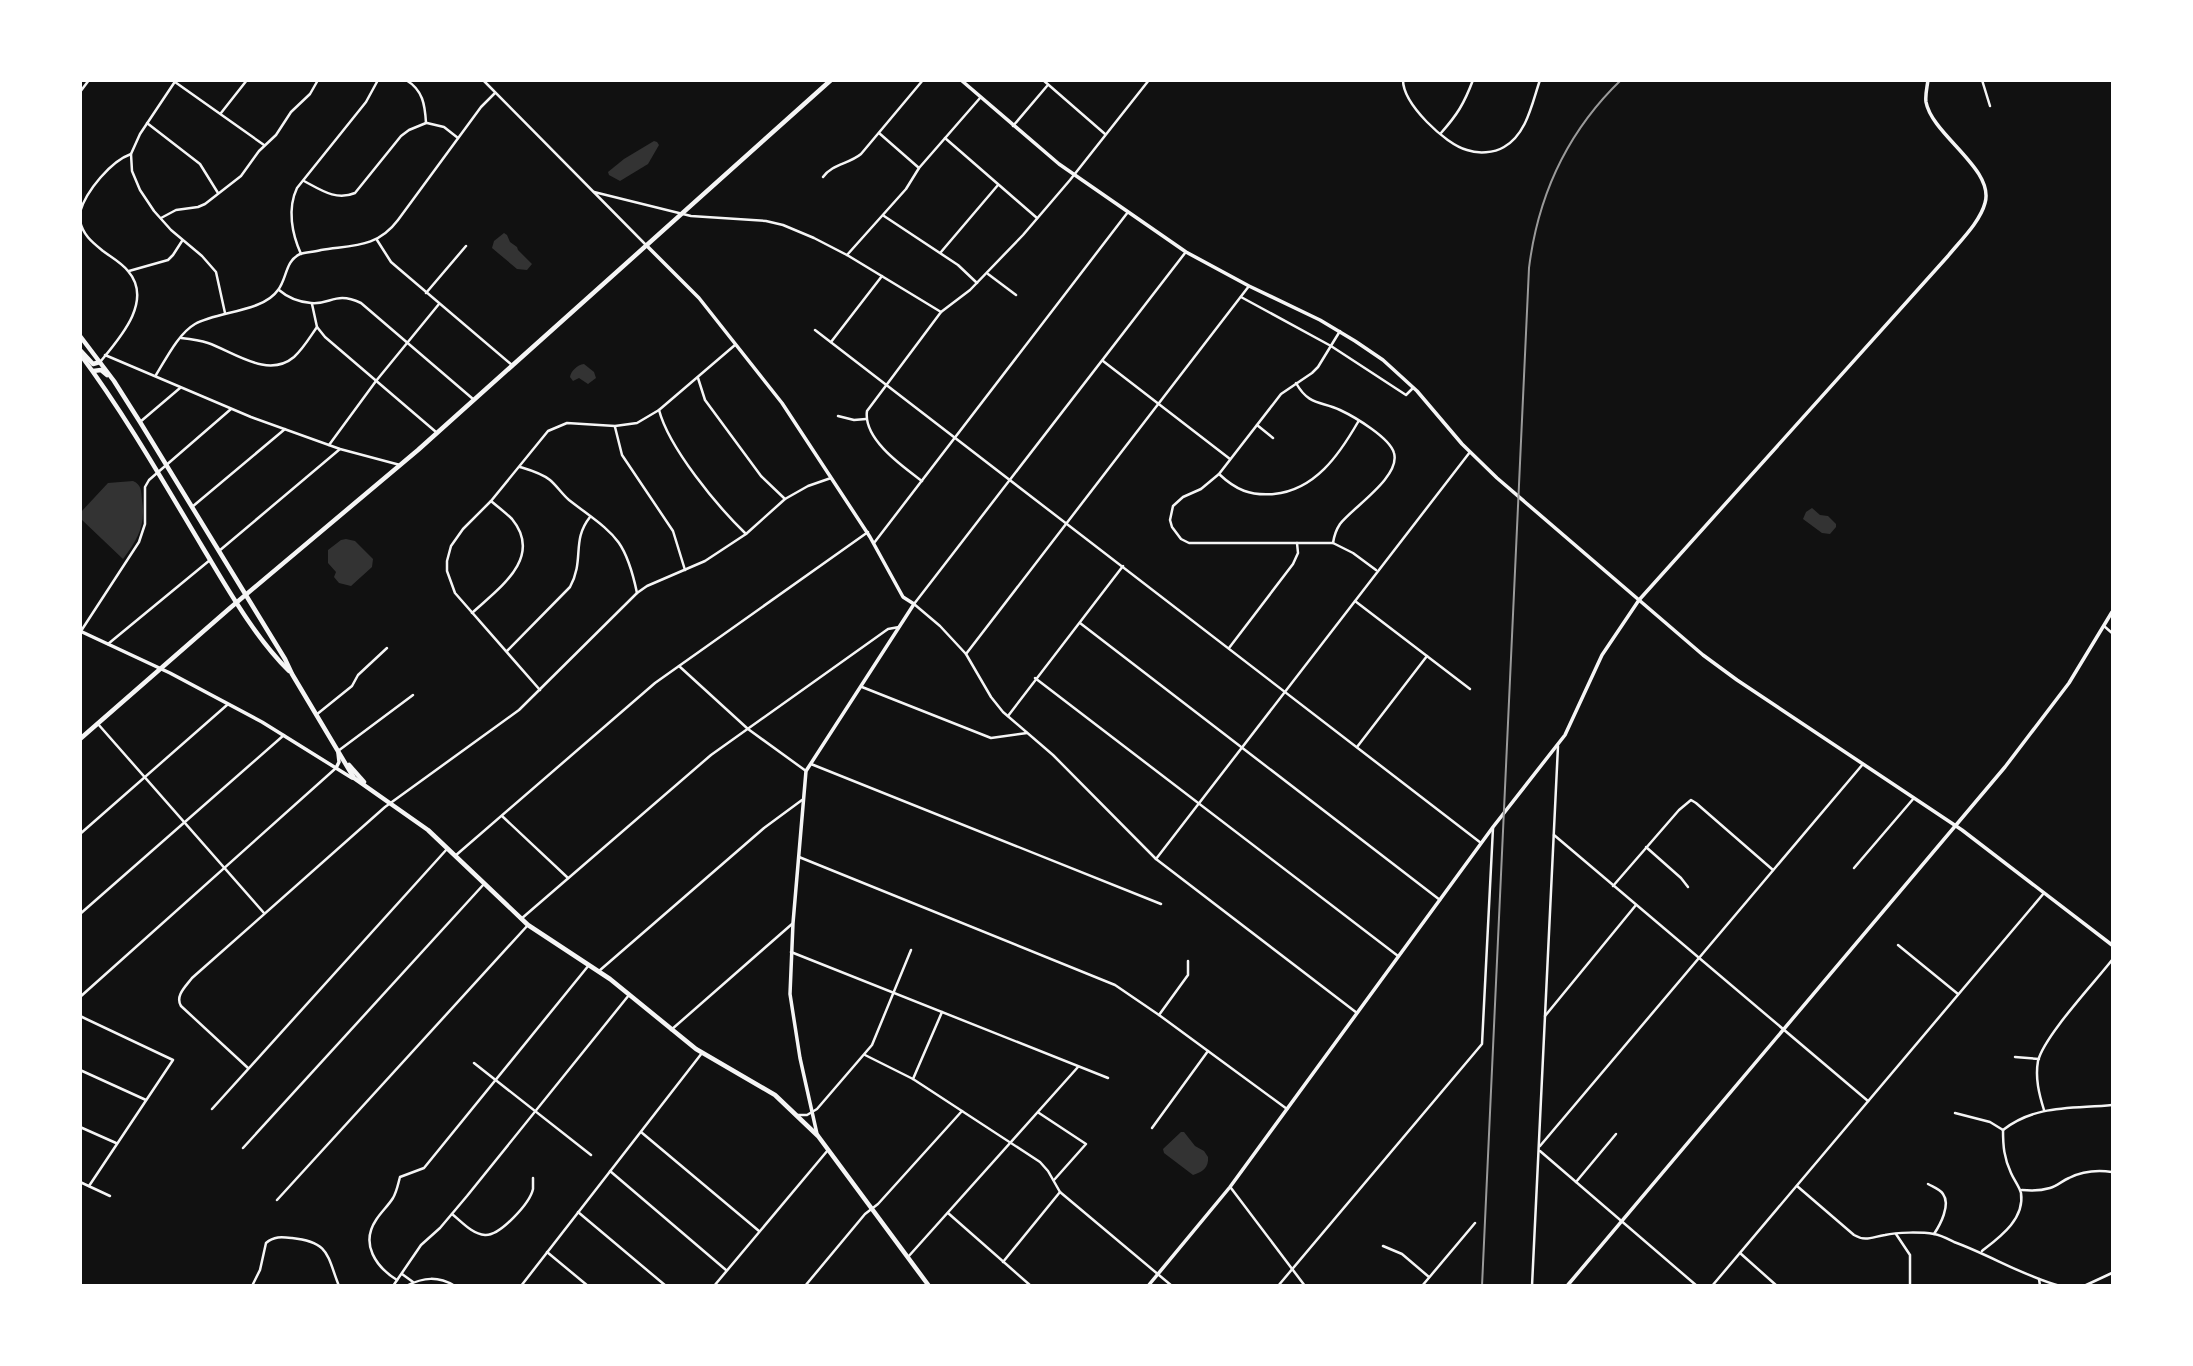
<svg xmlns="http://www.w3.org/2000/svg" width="2193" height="1366" font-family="'PT Serif',serif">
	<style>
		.water { fill: #333 }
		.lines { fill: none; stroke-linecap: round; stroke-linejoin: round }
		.minor { stroke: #f5f5f5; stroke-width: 2.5 }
		.tertiary { stroke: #f5f5f5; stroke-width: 3.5 }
		.secondary { stroke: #f5f5f5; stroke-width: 3.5 }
		.primary { stroke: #f5f5f5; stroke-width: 4.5 }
		.rail { stroke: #9a9a9a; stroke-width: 2 }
	</style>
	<rect width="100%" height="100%" fill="#111"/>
	<g class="water">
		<path d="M654,141L657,142L659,145L648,164L620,181L609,175L608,172L624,159Z"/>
		<path d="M504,233L507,235L510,242L517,247L518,250L532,264L527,270L517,269L492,248L494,241Z"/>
		<path d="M584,364L594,372L596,378L588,384L579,378L573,381L570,377C571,371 577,365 584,364Z"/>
		<path d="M133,481C142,485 141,491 142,500C146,525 138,539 123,559L81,519V512L108,483Z"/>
		<path d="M1812,508L1820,515L1828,516L1836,524V527L1830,534L1822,533L1803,519L1806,512Z"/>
		<path d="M346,539L355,541L373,559L372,567L351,586L339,583L334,577L336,572L328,563V550L341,540Z"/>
		<path d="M1181,1132H1184L1195,1146L1204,1151L1208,1157C1209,1168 1202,1172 1193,1175L1164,1153L1163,1149Z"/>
	</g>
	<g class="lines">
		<g class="minor">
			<path d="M176,80L140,134L131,154L132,171L140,190L154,211L171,230L202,256L216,272L225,313"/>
			<path d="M406,80C423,90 425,105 426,123"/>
			<path d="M483,80L646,245"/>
			<path d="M1043,80L1105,134"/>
			<path d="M1403,80C1403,104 1445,144 1467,150C1478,154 1494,153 1504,147C1527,134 1532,103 1540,80"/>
			<path d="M1982,80L1990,106"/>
			<path d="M175,82L264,145"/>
			<path d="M80,92L89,80"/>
			<path d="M221,113L247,80"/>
			<path d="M147,123L200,164L218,193"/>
			<path d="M427,123L444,127L458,138"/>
			<path d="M1013,126L1047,86"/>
			<path d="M879,133L919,168"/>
			<path d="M1441,133C1457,115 1464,104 1473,80"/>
			<path d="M945,138L1037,218"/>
			<path d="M823,177C832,164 849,164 861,154L923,80"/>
			<path d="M304,181C321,190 336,201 355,193L401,136L409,130L426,123"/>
			<path d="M594,192L691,216L766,221L783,225L814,238L847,255L941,312"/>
			<path d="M80,212C86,191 111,161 131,154"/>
			<path d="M884,216L958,265L977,283"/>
			<path d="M161,218L176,210L198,207L205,204L241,176L259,151L276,135L291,112L310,94L318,80"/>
			<path d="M80,221C83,235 92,242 103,251C111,257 122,263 128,271C154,301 119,339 100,362"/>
			<path d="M377,240L391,262L398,268L512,365"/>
			<path d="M941,252L998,185"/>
			<path d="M1185,253L914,604L940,626L966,654L991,697L1003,712L1053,755L1156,859L1357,1013"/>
			<path d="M301,254C292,234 287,209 297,188L366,102L378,80"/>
			<path d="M847,255L906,189L919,168L980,98"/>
			<path d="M129,271L168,260L173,255L182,241"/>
			<path d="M988,274L1016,295"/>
			<path d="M279,290C287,297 299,302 311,303C331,305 335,291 361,303L473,399"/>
			<path d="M426,293L466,246"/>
			<path d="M1241,297L1331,346L1406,395L1413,388"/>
			<path d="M312,304L317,327L325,337L436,432"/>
			<path d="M815,330L1481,843"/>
			<path d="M1340,331L1318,367L1312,373L1281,394L1219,474L1201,489L1183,497L1173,506L1170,520L1172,527L1181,539L1189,543H1333L1353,553L1376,570"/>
			<path d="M181,338C190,339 199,340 208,343C234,352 268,379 294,357C303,349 310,337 317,327"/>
			<path d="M831,342L882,276"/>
			<path d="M105,355L251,417L340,449L400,465"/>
			<path d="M1103,361L1230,459"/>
			<path d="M156,375C166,359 178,334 195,324C218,311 263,312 278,290C287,279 285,261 300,254C306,252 315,252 321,250C353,245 377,248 398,220L481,107L495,93"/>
			<path d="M698,378L705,400L761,476L785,499"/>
			<path d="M1296,383C1309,406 1321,401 1340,410C1355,417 1390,438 1394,453C1401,477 1352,508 1340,524C1336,530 1334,536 1333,543"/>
			<path d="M659,410C669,448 717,506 746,534"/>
			<path d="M838,416L854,420L866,419"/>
			<path d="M140,422L180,388"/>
			<path d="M1257,425L1273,438"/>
			<path d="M615,427L622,455L673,531L685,570"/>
			<path d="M329,445L376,381L439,304"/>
			<path d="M520,467C530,470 541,473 550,480C557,486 562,494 569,500C613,534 625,536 637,593"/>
			<path d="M1219,474C1236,490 1250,496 1274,494C1315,490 1339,455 1358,422"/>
			<path d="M922,481C902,466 863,439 867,411L941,312L970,290L1023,235L1070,180L1149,80"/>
			<path d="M192,507L285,429"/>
			<path d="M874,543L1128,212"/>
			<path d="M219,551L340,449"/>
			<path d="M1355,601L1470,689"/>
			<path d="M472,613C498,589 544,558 512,519C506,513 498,507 491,501"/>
			<path d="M1080,623L1440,900"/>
			<path d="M2104,626L2112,633"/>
			<path d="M81,631L139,542L145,524V487L149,480L231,409"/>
			<path d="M108,644L210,560"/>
			<path d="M1229,648L1293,564L1298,553L1297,543"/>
			<path d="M507,651L570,587C585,559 571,541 590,517"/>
			<path d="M966,654L1249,286"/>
			<path d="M679,666L748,729L806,771"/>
			<path d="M1035,678L1398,956"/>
			<path d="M862,687L991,738L1027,733"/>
			<path d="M540,690L455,593L447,571V561L451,546L463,529L491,501L548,431L567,423L615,426L637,423L659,410L735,345"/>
			<path d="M316,715L352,686L358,675L387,648"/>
			<path d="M1008,716L1123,566"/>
			<path d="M98,724L264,913"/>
			<path d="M1357,747L1427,656"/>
			<path d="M338,751L413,695"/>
			<path d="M811,764L1161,904"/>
			<path d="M502,816L568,878"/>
			<path d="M80,834L227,705"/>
			<path d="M1554,835L1868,1101"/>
			<path d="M1646,847L1681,878L1688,887"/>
			<path d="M455,856L655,683L868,532"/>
			<path d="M799,857L1115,985L1159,1015L1287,1109"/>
			<path d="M1156,859L1470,452"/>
			<path d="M1854,868L1914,798"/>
			<path d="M1613,886L1679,810L1691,800L1696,803L1773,870"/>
			<path d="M80,914L284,735"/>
			<path d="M521,919L711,755L888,629L899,627"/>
			<path d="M1898,945L1958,994"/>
			<path d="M791,952L1108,1078"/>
			<path d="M599,971L764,828L802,800"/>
			<path d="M80,997L336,768"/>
			<path d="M1159,1015L1188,975V961"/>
			<path d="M80,1016L173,1060L89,1186"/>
			<path d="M1545,1016L1636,905"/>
			<path d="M671,1030L792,924"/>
			<path d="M865,1055L913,1079L1040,1162L1048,1171L1060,1192L1172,1286"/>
			<path d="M2015,1057L2039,1059"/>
			<path d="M474,1063L591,1155"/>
			<path d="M248,1068L181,1006C175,996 185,987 192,978L385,807L519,710L637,593L647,586L705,561L746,534L785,499L808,486L831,478"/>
			<path d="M80,1070L146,1100"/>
			<path d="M913,1079L942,1012"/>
			<path d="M212,1109L447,849"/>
			<path d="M2044,1110C2039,1094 2035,1078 2038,1061C2044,1036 2095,982 2112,960"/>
			<path d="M1039,1113L1086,1144L1054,1180"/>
			<path d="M1955,1113L1990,1122L2003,1130"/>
			<path d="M798,1115H807L817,1109L872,1045L911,950"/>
			<path d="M80,1127L116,1143"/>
			<path d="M1152,1128L1208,1051"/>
			<path d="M2003,1130C2036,1104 2074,1109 2112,1105"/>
			<path d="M641,1132L759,1231"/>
			<path d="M1540,1146L1863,764"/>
			<path d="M243,1148L484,884"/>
			<path d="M1540,1151L1697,1286"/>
			<path d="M610,1171L726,1270"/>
			<path d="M80,1182L110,1196"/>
			<path d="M1576,1182L1616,1134"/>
			<path d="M1928,1184C1933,1187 1940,1189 1943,1194C1951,1205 1940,1225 1934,1234"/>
			<path d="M1797,1186L1854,1235C1866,1242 1872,1237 1885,1235C1897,1232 1922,1232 1934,1234C1941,1235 1948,1239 1954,1242C1990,1255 2023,1276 2060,1286"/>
			<path d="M1231,1188L1305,1286"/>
			<path d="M2022,1190C2032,1191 2040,1191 2050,1188C2057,1186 2062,1181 2069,1178C2083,1171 2098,1170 2112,1172"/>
			<path d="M277,1200L528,925"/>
			<path d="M578,1212L666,1286"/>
			<path d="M948,1213L1031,1286"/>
			<path d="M452,1214C462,1222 472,1234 485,1235C500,1236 530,1203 533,1189C533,1185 533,1181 533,1178"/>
			<path d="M1896,1234L1910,1255V1286"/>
			<path d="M1383,1246L1402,1254L1429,1277"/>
			<path d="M1982,1251C2000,1237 2025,1219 2021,1193C2019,1186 2014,1180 2011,1173C2004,1158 2003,1146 2003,1130"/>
			<path d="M547,1252L588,1286"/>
			<path d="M1740,1253L1777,1286"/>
			<path d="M908,1257L1078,1067"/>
			<path d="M1003,1262L1060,1192"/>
			<path d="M402,1274L413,1282"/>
			<path d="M2039,1279L2040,1286"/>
			<path d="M397,1280C376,1267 360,1244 376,1220C381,1212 388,1206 393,1198C397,1191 398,1184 400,1177L424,1168L589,965"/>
			<path d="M252,1286L260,1270L266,1243C274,1236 282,1237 292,1238C330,1242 327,1256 339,1286"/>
			<path d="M393,1286L421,1245L440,1228L467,1196L629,995"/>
			<path d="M406,1286C424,1277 438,1276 455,1286"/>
			<path d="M521,1286L702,1053"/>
			<path d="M714,1286L828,1150"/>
			<path d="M805,1286L865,1214L878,1204L962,1111"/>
			<path d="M1278,1286L1482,1044L1493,828"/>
			<path d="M1422,1286L1475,1223"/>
			<path d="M1532,1286L1558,746"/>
			<path d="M1712,1286L2044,893"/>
			<path d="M2084,1286L2112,1273"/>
		</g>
		<g class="tertiary">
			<path d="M647,246L699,298L782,403L870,537L903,597L914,604L806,771L793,923L790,994L800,1058L817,1134"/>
			<path d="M80,631L170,673L262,722L352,778"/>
			<path d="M336,768L339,762L338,753"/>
			<path d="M1148,1286L1230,1187L1493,827L1565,735L1602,655L1639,600L1948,256C1960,241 1980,222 1985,203C1995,169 1932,135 1926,102C1925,95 1927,88 1928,80"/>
		</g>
		<g class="secondary">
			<path d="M961,80L1059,164L1186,252L1249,286L1320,320L1355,341L1383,360L1417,391L1462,444L1497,478L1703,655L1737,680L1962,830L2112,945"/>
			<path d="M1567,1286L2005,767L2069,683L2112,612"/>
		</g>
		<g class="primary">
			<path d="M80,336L114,381L140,422L285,659L292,674L354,778L428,830L528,925L610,979L696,1049L775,1095L818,1136L929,1286"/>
			<path d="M80,350L93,364L100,362"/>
			<path d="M80,354C126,416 164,483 203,548C229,591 254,636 289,671"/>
			<path d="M93,371L101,370L107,375"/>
			<path d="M80,739L230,608L418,450L831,80"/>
			<path d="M349,765L364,782"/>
		</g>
		<path class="rail" d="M1482,1286L1529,268C1538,195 1568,131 1621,80"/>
	</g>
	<rect width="2193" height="1366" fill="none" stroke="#ffffff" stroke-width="164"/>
</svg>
